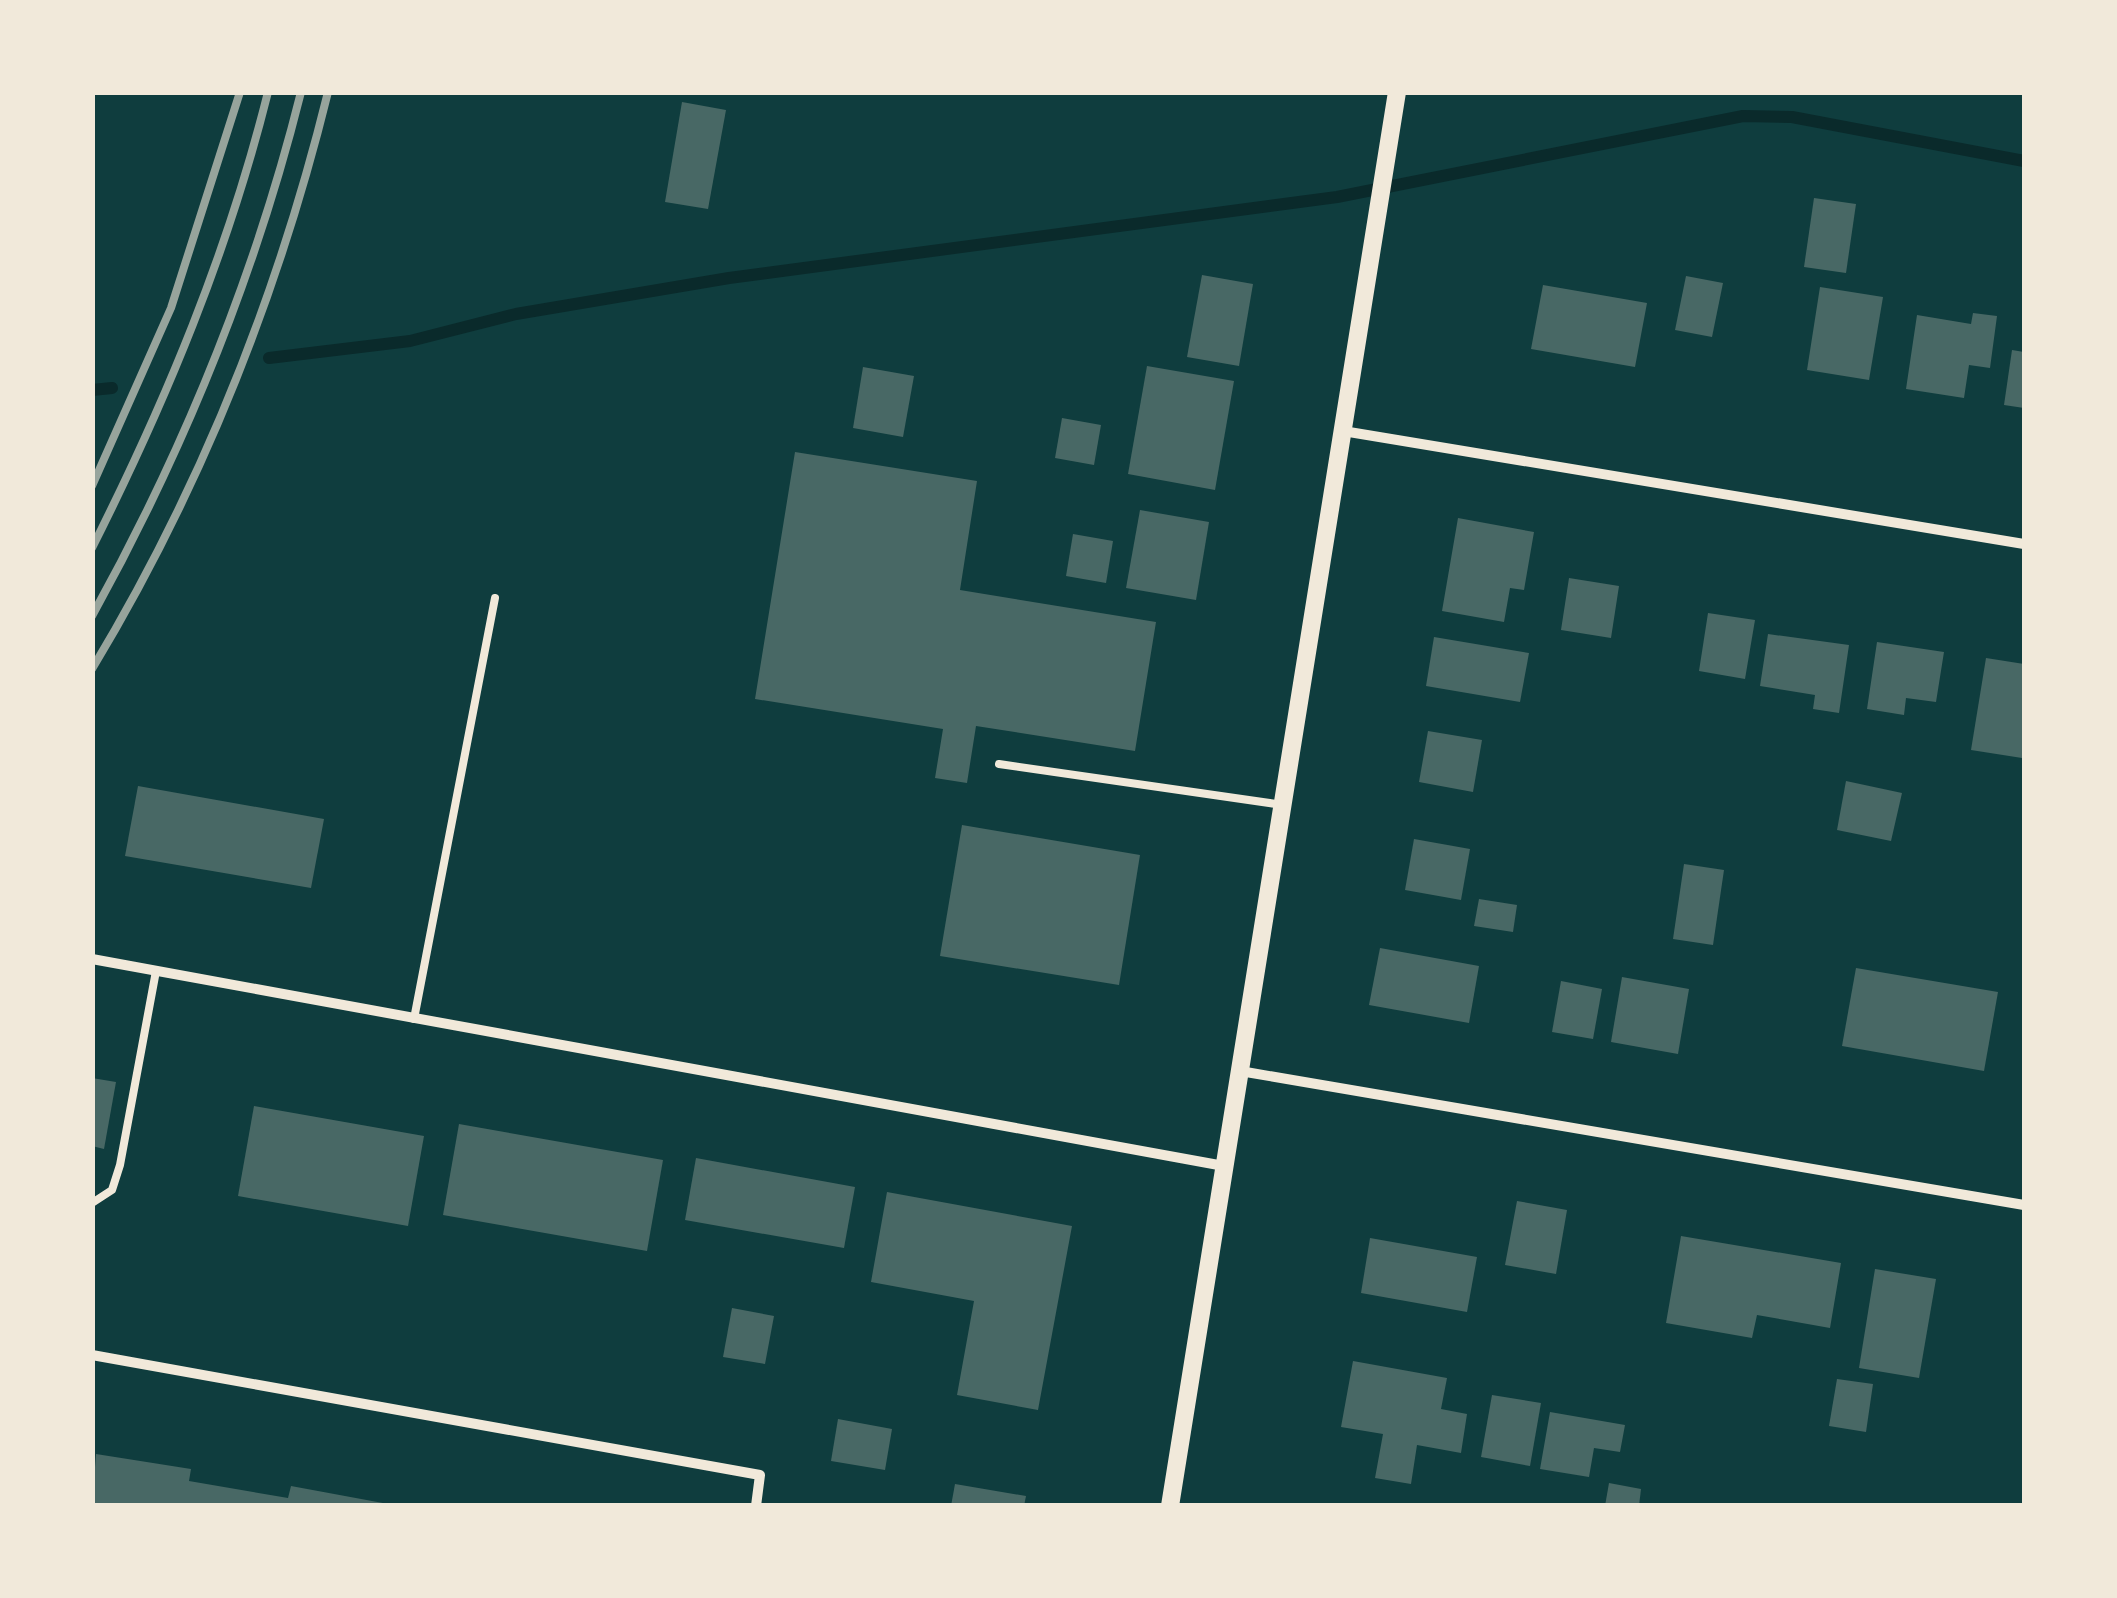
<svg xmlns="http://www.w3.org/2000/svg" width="2117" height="1598" font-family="Spectral,serif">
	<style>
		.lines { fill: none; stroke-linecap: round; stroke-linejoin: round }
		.stream { stroke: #0a2a2b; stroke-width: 12 }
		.building { fill: #486865 }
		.service { stroke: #f1e9da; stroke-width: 8 }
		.minor { stroke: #f1e9da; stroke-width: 10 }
		.tertiary { stroke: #f1e9da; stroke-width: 18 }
		.rail { stroke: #97a49c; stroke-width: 8 }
	</style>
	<rect width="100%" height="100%" fill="#0f3d3e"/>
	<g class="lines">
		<g class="stream">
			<path d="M269,358L410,341L516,314L729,278L1337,197L1743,116L1792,117L2024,161"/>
			<path d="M92,390L112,388"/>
		</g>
	</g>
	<g class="building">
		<path d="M682,102L726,110L708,209L665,202Z"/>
		<path d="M1814,198L1856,204L1846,273L1804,267Z"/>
		<path d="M1202,275L1253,284L1239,366L1187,357Z"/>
		<path d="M1686,276L1723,283L1712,337L1675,330Z"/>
		<path d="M1543,285L1647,303L1635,367L1531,349Z"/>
		<path d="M1820,287L1883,297L1869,380L1807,370Z"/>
		<path d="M1973,313L1997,316L1990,368L1969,365L1964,398L1906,389L1917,315L1971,324Z"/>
		<path d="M2012,350L2024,352V408L2004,405Z"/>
		<path d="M1147,366L1234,381L1215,490L1128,474Z"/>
		<path d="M863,367L914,376L903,437L853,428Z"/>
		<path d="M1062,418L1101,425L1094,465L1055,458Z"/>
		<path d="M795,452L977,481L960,590L1156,622L1135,751L976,726L967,783L935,778L943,729L755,699Z"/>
		<path d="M1140,510L1209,522L1196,600L1126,588Z"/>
		<path d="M1458,518L1534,532L1524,590L1510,588L1504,622L1442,611Z"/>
		<path d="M1073,534L1113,541L1106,583L1066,576Z"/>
		<path d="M1569,578L1619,586L1611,638L1561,630Z"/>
		<path d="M1708,613L1755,620L1745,679L1699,671Z"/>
		<path d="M1768,634L1849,645L1839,713L1813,709L1815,695L1760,686Z"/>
		<path d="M1434,637L1529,653L1520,702L1426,686Z"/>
		<path d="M1877,642L1944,652L1936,702L1906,698L1904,715L1867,709Z"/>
		<path d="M1986,658L2024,664L2022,758L1971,750Z"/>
		<path d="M1428,731L1482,740L1473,792L1419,782Z"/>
		<path d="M1846,781L1902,793L1891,841L1837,830Z"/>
		<path d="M138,786L324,819L311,888L125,856Z"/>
		<path d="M962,825L1140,855L1119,985L940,956Z"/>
		<path d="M1414,839L1470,849L1461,900L1405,890Z"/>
		<path d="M1684,864L1724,870L1713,945L1673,939Z"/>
		<path d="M1479,899L1517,905L1513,932L1474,926Z"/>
		<path d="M1380,948L1479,966L1469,1023L1369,1005Z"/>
		<path d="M1856,968L1998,992L1984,1071L1842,1046Z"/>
		<path d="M1622,977L1689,989L1678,1054L1611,1042Z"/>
		<path d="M1561,981L1602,989L1593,1039L1552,1032Z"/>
		<path d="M92,1078L116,1082L104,1149L92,1146Z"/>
		<path d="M254,1106L424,1136L408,1226L238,1196Z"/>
		<path d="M459,1124L663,1160L647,1251L443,1215Z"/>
		<path d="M696,1158L855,1187L844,1248L685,1220Z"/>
		<path d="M887,1192L1072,1226L1038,1410L957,1395L974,1301L871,1282Z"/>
		<path d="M1517,1201L1567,1210L1556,1274L1505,1265Z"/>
		<path d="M1681,1236L1841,1263L1830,1328L1757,1315L1752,1338L1666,1323Z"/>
		<path d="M1370,1238L1477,1257L1467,1312L1361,1293Z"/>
		<path d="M1875,1269L1936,1279L1919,1378L1859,1368Z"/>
		<path d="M732,1308L774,1316L765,1364L723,1357Z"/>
		<path d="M1353,1361L1447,1378L1441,1409L1467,1414L1461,1453L1417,1445L1411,1484L1375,1478L1383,1434L1341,1427Z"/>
		<path d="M1837,1379L1873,1384L1866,1432L1829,1426Z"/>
		<path d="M1492,1395L1541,1403L1530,1466L1481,1457Z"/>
		<path d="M1550,1412L1625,1425L1620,1452L1594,1448L1589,1477L1540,1469Z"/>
		<path d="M838,1419L892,1429L885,1470L831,1461Z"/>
		<path d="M96,1454L191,1469L189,1481L288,1498L291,1486L399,1506H92Z"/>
		<path d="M1609,1483L1641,1489L1639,1506H1605Z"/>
		<path d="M955,1484L1026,1496L1024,1506H951Z"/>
	</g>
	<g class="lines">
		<g class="service">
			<path d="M999,764L1283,805"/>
			<path d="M414,1019L495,598"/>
			<path d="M92,1203L112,1190L120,1165L156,971"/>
		</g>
		<g class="minor">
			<path d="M1343,431L2024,544"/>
			<path d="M92,959L1224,1166"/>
			<path d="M1240,1071L2024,1205"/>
			<path d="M92,1355L760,1475L756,1506"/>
		</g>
		<path class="tertiary" d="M1170,1506L1397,92"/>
		<g class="rail">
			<path d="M92,486L171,308L240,92"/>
			<path d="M92,548C166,401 228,252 268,92"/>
			<path d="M92,616C184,450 255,276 301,92"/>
			<path d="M92,669C200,490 278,295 328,92"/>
		</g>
	</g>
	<rect width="2117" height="1598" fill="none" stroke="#f1e9da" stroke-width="190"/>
</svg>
